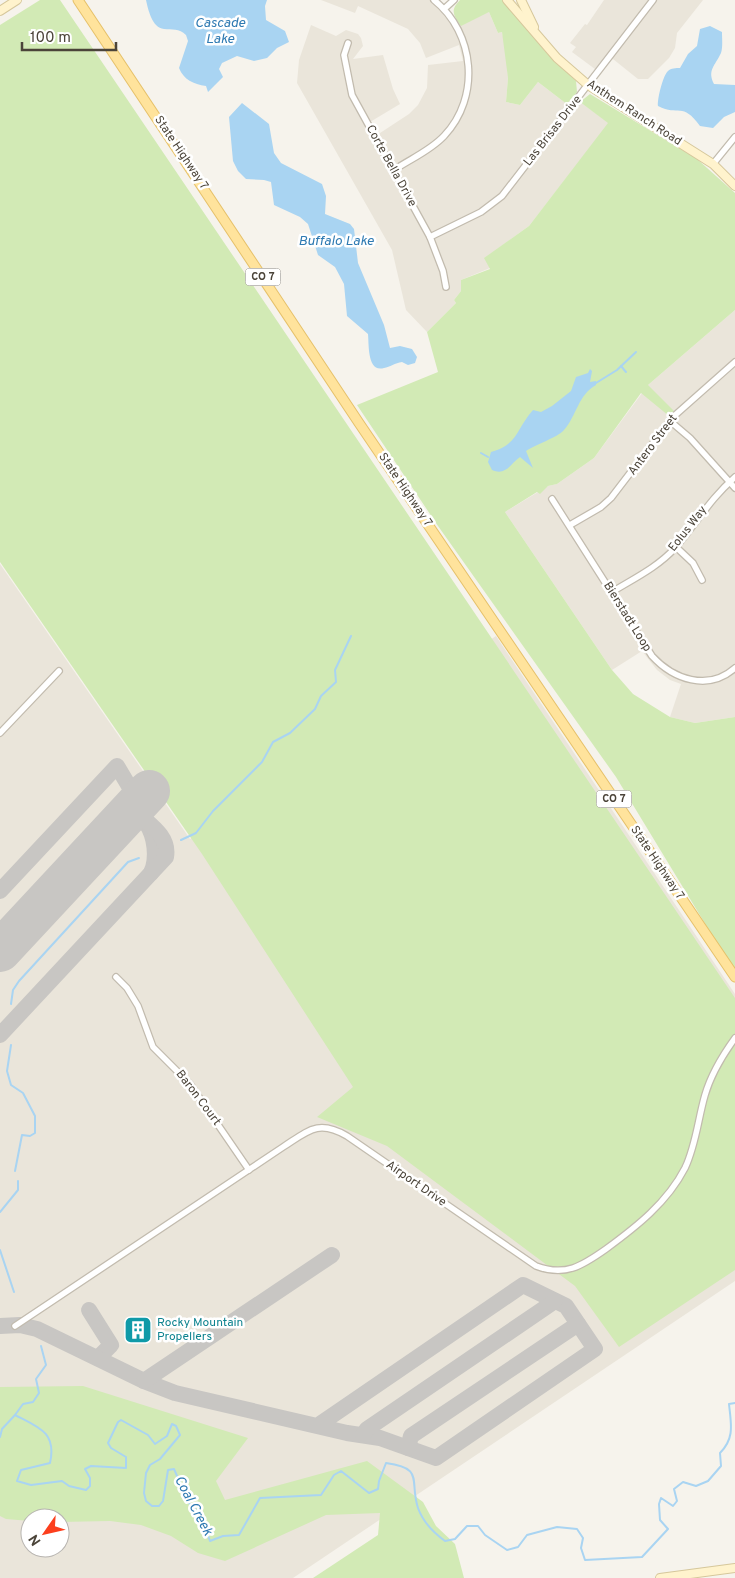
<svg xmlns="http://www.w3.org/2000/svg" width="735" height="1578" font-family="Overpass,sans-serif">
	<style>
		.residential { fill: #eae5da; fill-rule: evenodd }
		.green { fill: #d2eab5 }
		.water { fill: #a9d4f2 }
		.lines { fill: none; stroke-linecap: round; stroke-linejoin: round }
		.stream { stroke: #a9d4f2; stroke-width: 2 }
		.taxiway { stroke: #c8c6c3; stroke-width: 16 }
		.runway { stroke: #c8c6c3; stroke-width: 42 }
		.street-casing { stroke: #c2bbae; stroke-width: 8 }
		.secondary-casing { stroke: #d6c79b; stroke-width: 10 }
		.primary-casing { stroke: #e6c16a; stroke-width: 11 }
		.street { stroke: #fff; stroke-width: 5.5 }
		.secondary { stroke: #fff3cd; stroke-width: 8 }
		.primary { stroke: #ffe39c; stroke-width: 9 }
		.labels { text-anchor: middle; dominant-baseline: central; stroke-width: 5; stroke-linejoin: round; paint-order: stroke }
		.shield { fill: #fff; stroke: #817c74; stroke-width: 1 }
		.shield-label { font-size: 11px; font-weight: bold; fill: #4b4439 }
		.street-label { font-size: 12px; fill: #4b4439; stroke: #fff }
		.culture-label { font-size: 12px; fill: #0d838f; stroke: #fff; text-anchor: start }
		.water-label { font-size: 14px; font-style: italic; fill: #2e7ab2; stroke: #fff }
	</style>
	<rect width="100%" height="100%" fill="#f6f3ec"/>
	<g class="residential">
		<path d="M321,0H439L456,19L489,12L498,33L502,32L507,55L508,78L506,102L520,105L538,82L568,105L580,102L609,123L529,226L485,258L490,268L461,280V291L454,300L456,303L427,332L406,310L392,250L297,83L299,60L311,25L336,36L346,30L358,34L361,38L363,46L353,59L383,55L393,89L400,104L370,122L377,135L409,114L418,105L427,88L428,65L463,61L459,45L426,58L420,43L408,29L358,6L355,13Z"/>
		<path d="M604,0H703L677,33L675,48L669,58L648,79H638L613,59L595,69L572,52L576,47L570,43L585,24L587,25Z"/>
		<path d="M735,310V717L695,723L670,717L681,684L670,680L657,670L642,651L612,670L505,512L548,486L557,484L594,458L648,385Z"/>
		<path d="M0,564L190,839L496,636L735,994V1281L293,1578H0ZM30,1518H60V1548H30Z"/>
	</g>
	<g class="green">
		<path d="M40,0H60L735,998V1270L619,1347L575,1286L387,1146L317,1117L353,1087L202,854L0,562V25Z"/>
		<path d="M460,0H504L544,50L576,81L577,92L568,105L538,82L520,105L506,102L508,78L502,32L498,33L489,12L461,26C453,15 450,10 460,0Z"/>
		<path d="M590,94L697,159L735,193V310L648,385L674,411L669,416L641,393L594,458L557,484L548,486L540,494L537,492L505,512L612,670L633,694L670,717L695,723L735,717V973L616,777L438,526L357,405L438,372L427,332L456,303L454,300L461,291V280L490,269L484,258L529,226L608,123L580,102Z"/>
		<path d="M83,1386L248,1438L216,1481L225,1500L367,1461L423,1502L436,1526L455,1544L464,1578H313L378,1535L380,1513L326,1515L225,1561L198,1553L171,1536L141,1525L110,1521L60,1522V1518H30V1521L6,1519L0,1516V1387Z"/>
	</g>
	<g class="water">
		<path d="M146,0H267L265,6L266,20L285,31L289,42L277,48L267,58L254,61L237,56L222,63L219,69L223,77L208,92L206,86C193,84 184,80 179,68L188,41L186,35C179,28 172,30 164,29C152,28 148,9 146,0Z"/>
		<path d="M710,26L722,32C722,39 723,47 721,53C715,66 707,70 714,84L735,85V112L724,117L713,128L700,126C682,101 679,117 658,106C657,100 663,75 668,71C671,68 676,68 680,68L688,54L697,46L700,29Z"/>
		<path d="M242,103L269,124L274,153L281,163L322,184L326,196L325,214L350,224L354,229L358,263L384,325L390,348L400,346L412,349L417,357L415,363L408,365L402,362C395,363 390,367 384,368C367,373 369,344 368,334L347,316L344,284L335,267L318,255L308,224L300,217L274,205L271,182L264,180L246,179L238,171L233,161L229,117Z"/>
		<path d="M590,369L592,371L590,382L596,381V385C578,395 577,415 564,430C557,438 536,444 526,451L533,468L520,457C510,464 506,476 492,470L488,462L491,452C518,445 516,429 533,410L541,412L552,406L571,391L576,377L588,373Z"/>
	</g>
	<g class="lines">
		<g class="stream">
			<path d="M621,366L626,372"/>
			<path d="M596,383L617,370L636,352"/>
			<path d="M481,453L488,457"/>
			<path d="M181,840L196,833L213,811L262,762L273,742L290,733L315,709L321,696L336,682L335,670L351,636"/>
			<path d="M11,1004L13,990L19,981L128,862L139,858"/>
			<path d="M11,1045L7,1071L11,1085L23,1093L35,1116V1133L30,1136L22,1135L15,1171"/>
			<path d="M0,1212L18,1190V1181"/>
			<path d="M0,1250L14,1292"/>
			<path d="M15,1415L23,1404L33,1402L39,1393L36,1379L46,1365L41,1346"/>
			<path d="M0,1437L2,1429L15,1415C38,1427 57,1432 50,1463L21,1470L17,1481L31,1485L62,1481L69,1486L86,1490L90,1486V1478L85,1469L91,1466L126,1468V1457L111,1448L108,1443L118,1422L121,1420L148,1435L155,1444L167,1436L172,1424L176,1426L180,1435L160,1459L150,1465L146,1473L144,1493L146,1501L152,1506H159L163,1501L168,1470L174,1469L189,1503L200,1514L210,1541L223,1536L239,1535L260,1498L321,1495L334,1475L341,1471L369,1493L378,1489L379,1481L386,1463C425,1468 409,1481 418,1508C423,1522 434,1533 445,1541L455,1539L467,1526H478L485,1535L507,1550L518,1547L527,1535L557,1527L577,1529L583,1538L581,1548L585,1560L642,1557L668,1529L660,1520L659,1504L661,1498L673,1506L677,1501L674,1489L683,1482L696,1486L708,1481L721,1466L720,1453C735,1438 731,1424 729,1404L735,1403"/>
		</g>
		<g class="taxiway">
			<path d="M146,823C155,836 158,858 151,873"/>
			<path d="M0,891L117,766L139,803"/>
			<path d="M0,1035L166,857C170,835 147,823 133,809"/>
			<path d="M89,1310L111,1345L98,1358"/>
			<path d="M0,1326L20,1325L37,1329L144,1381L175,1393L347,1433L380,1438L436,1458L595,1349L566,1306L523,1285L317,1426"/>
			<path d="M144,1381L332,1255"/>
			<path d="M363,1435L367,1429L555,1301"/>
			<path d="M408,1448L411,1436L578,1324"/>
		</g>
		<path class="runway" d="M0,951L149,791"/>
		<defs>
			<g id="street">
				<path d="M444,9L454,0"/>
				<path d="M348,43L344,55L352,95L430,237L443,271L446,287"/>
				<path d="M713,164L735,137"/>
				<path d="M394,170C410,159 430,151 444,136C481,97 475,33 434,0"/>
				<path d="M430,237L481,212L502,196L653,0"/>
				<path d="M670,421L690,438L735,488"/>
				<path d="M552,499L652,656C673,679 708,692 735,668"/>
				<path d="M570,525L601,507L611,498L673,417L735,362"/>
				<path d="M676,547L693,563L702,580"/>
				<path d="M612,592C633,579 658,567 675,548C697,523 709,500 735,477"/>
				<path d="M0,733L59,671"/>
				<path d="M116,977L127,988L138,1006L153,1047L190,1084L249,1170"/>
				<path d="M15,1326L283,1147C308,1131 318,1119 347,1136L536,1266C565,1277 582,1266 606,1249C636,1227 667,1203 685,1168C696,1145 698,1119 705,1095C711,1074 722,1056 735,1038"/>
			</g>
			<g id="secondary">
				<path d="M507,0L557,58L588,85L713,164L735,186"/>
				<path d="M521,0L534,27"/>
				<path d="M0,11L17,0"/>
				<path d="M660,1578L735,1568"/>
			</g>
			<path id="primary" d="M78,0L359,423L735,977"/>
		</defs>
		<use href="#street" class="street-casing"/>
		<use href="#secondary" class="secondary-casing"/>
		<use href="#primary" class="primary-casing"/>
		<use href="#street" class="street"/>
		<use href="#secondary" class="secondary"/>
		<use href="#primary" class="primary"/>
	</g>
	<defs>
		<symbol id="building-square" viewBox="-11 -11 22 22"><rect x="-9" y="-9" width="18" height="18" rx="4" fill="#0f9aa8" stroke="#fff"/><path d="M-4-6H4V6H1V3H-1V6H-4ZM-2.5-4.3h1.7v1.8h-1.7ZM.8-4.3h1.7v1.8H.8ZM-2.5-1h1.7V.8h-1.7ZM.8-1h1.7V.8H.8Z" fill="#fff"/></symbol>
	</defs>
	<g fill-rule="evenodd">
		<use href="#building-square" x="122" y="1314" width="32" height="32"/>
	</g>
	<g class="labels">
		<g class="shield">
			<rect x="245.5" y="268.5" width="35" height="17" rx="4"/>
			<rect x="596.5" y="790.5" width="35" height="17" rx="4"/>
		</g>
		<g class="shield-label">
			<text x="263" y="277">CO 7</text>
			<text x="614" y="799">CO 7</text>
		</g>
		<g class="street-label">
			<text transform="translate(634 113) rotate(33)">Anthem Ranch Road</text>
			<text transform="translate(553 131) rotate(-52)">Las Brisas Drive</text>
			<text transform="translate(181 153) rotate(56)">State Highway 7</text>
			<text transform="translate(391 166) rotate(61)">Corte Bella Drive</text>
			<text transform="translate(653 445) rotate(-53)">Antero Street</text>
			<text transform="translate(405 490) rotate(56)">State Highway 7</text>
			<text transform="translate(688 529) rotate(-52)">Eolus Way</text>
			<text transform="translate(627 617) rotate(58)">Bierstadt Loop</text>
			<text transform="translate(657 863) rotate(56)">State Highway 7</text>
			<text transform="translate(198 1098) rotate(53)">Baron Court</text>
			<text transform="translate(416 1184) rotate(35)">Airport Drive</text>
		</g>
		<g class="culture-label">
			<text x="157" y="1323">Rocky Mountain<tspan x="157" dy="14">Propellers</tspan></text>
		</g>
		<g class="water-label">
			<text x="220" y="23">Cascade<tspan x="220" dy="16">Lake</tspan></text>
			<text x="336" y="241">Buffalo Lake</text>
			<text transform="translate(193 1506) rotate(62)">Coal Creek</text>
		</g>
	</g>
	<g transform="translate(45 1533) rotate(236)"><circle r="24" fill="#ffffff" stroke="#b7b4b0"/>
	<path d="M0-4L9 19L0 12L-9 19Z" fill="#fc3f1d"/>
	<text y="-8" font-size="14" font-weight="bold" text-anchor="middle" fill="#4b4439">N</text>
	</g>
	<path d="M22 42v8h94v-8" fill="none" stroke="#4b4439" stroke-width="2.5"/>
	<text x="30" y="42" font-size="15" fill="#4b4439" stroke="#ffffff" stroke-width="4" paint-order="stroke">100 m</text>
</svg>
